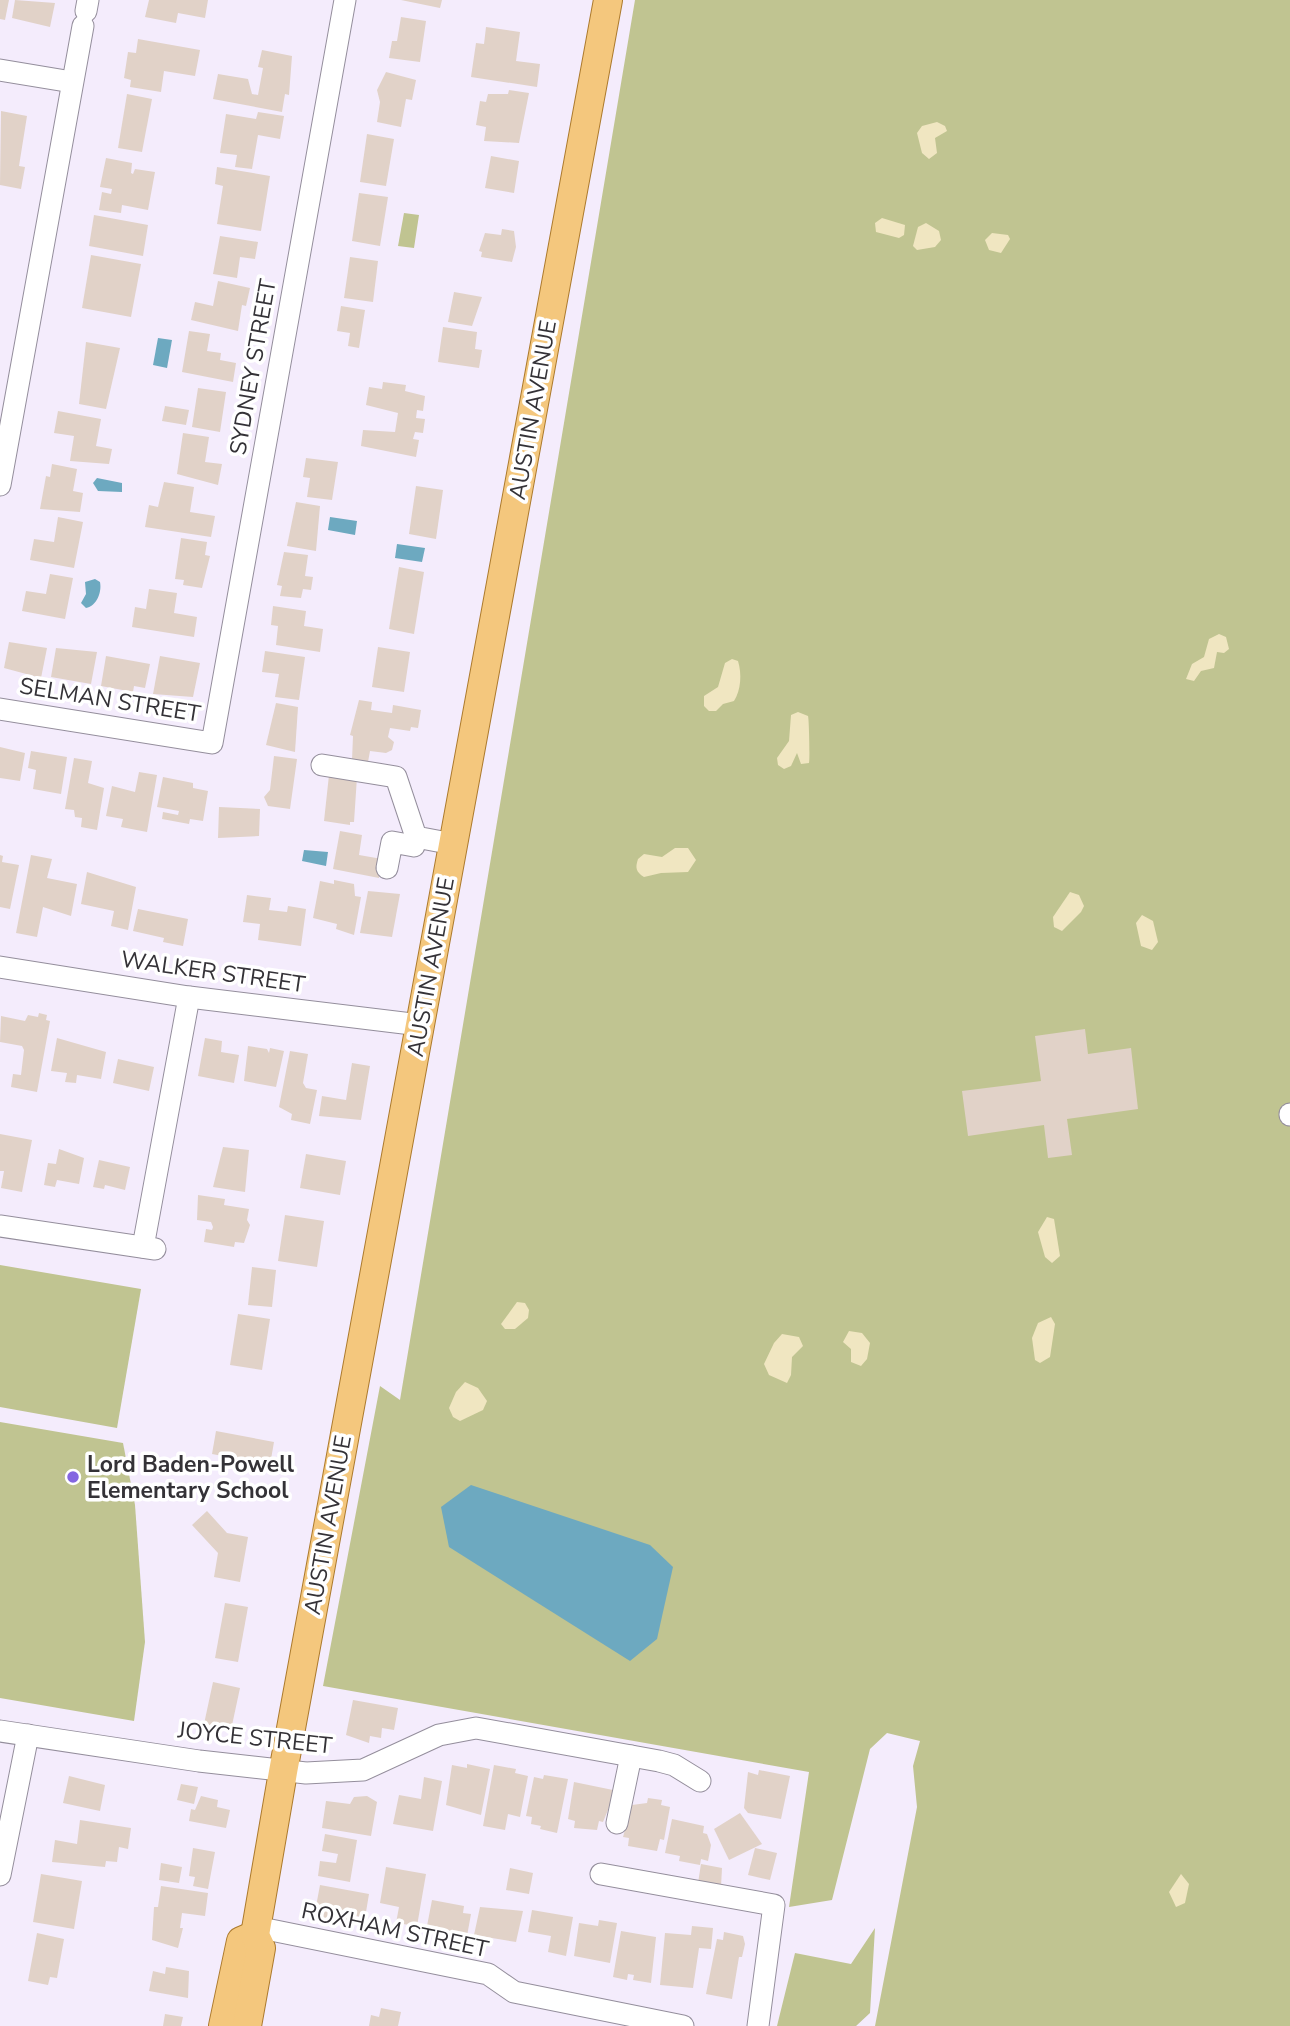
<svg xmlns="http://www.w3.org/2000/svg" width="1290" height="2026" font-family="'Nunito Sans',sans-serif">
	<style>
		.green { fill: #c0c491 }
		.sand { fill: #f0e6c1 }
		.water { fill: #6da9c0 }
		.building { fill: #e1d2c8 }
		.lines { fill: none; stroke-linecap: round; stroke-linejoin: round }
		.minor-casing { stroke: #948e9c; stroke-width: 23 }
		.major-casing { stroke: #ac7a2d; stroke-width: 30 }
		.minor { stroke: #fff; stroke-width: 21 }
		.major { stroke: #f4c77d; stroke-width: 28 }
		.poi-dot { fill: #8466e1; stroke: #fff; stroke-width: 2.5 }
		.labels { text-anchor: middle; dominant-baseline: central; stroke-width: 7; stroke-linejoin: round; paint-order: stroke }
		.street-label { font-size: 23px; fill: #343237; stroke: #fff }
		.poi-label { font-size: 23px; font-weight: bold; fill: #343237; stroke: #fff; text-anchor: start }
	</style>
	<rect width="100%" height="100%" fill="#f4ecfc"/>
	<g class="green">
		<path d="M635,0H1290V2026H875L917,1807L913,1766L920,1741L887,1733L870,1749L832,1900L789,1907L809,1772L323,1686L380,1386L400,1400Z"/>
		<path d="M404,213L419,215L414,248L398,246Z"/>
		<path d="M0,1265L141,1289L117,1428L0,1407Z"/>
		<path d="M0,1422L123,1443L135,1505L145,1642L134,1721L0,1698Z"/>
		<path d="M875,1928L870,2013L856,2026H777L795,1953L851,1964Z"/>
	</g>
	<g class="sand">
		<path d="M937,122L945,126L947,131L935,138L937,153L929,159L922,153L917,133L922,126Z"/>
		<path d="M882,218L905,225L904,235L899,238L876,232L875,223Z"/>
		<path d="M926,223L939,231L941,240L935,247L917,250L913,246L918,227Z"/>
		<path d="M992,233L1008,235L1010,239L1001,253L989,250L985,240Z"/>
		<path d="M1219,634L1226,637L1229,649L1224,653L1217,652L1214,668L1201,671L1194,681L1186,679L1192,664L1204,657L1209,639Z"/>
		<path d="M732,659L738,661C742,674 741,690 734,701L723,704L716,711H709L704,706V696L718,687L725,663Z"/>
		<path d="M798,712L808,716C809,718 810,760 809,763L801,764L797,753L791,766L784,769L778,765L777,758L789,741L791,715Z"/>
		<path d="M675,848H688L696,860L688,872L661,873L644,877C636,872 635,868 638,859L644,854L662,857Z"/>
		<path d="M1070,892L1079,895L1084,906L1081,912L1062,931L1054,927L1053,917Z"/>
		<path d="M1142,915L1153,921L1158,942L1152,950L1141,946L1136,923Z"/>
		<path d="M1047,1217L1054,1219L1060,1256L1052,1263L1045,1257L1038,1232Z"/>
		<path d="M517,1302L525,1303L529,1310L528,1318L515,1329H505L501,1324Z"/>
		<path d="M1051,1317L1055,1324L1050,1357L1040,1363L1035,1360L1032,1338L1038,1323Z"/>
		<path d="M849,1331L862,1333L870,1343L867,1359L861,1366L851,1362V1349L843,1342Z"/>
		<path d="M782,1334L799,1337L803,1346L792,1357L791,1375L787,1383L769,1375L764,1364L774,1343Z"/>
		<path d="M465,1382L478,1388L487,1401L483,1410L460,1421L453,1417L449,1408L456,1392Z"/>
		<path d="M1181,1874L1189,1884L1185,1903L1176,1907L1169,1892Z"/>
	</g>
	<g class="water">
		<path d="M158,338L172,340L167,368L153,365Z"/>
		<path d="M97,478L122,483V492L98,491L93,483Z"/>
		<path d="M330,517L357,521L355,535L328,530Z"/>
		<path d="M397,544L425,548L422,562L395,558Z"/>
		<path d="M95,579L100,582C102,592 97,606 86,608L81,603L86,594L85,582Z"/>
		<path d="M304,850L328,852L326,866L302,861Z"/>
		<path d="M471,1485L650,1545L673,1567L657,1639L630,1661L449,1547L441,1507Z"/>
	</g>
	<g class="building">
		<path d="M0,0H9L5,20L0,19Z"/>
		<path d="M15,0L55,3L50,27L12,18Z"/>
		<path d="M149,0H208L205,18L178,13L176,23L145,17Z"/>
		<path d="M401,0H442L440,8Z"/>
		<path d="M401,17L426,21L420,62L389,58L392,41H397Z"/>
		<path d="M486,27L520,32L516,61L540,64L537,87L471,77L476,43L484,44Z"/>
		<path d="M138,39L200,50L195,76L164,71L161,92L130,87L131,80L124,78L128,52L136,53Z"/>
		<path d="M262,50L292,56L289,95L285,94L282,112L213,99L218,74L248,79L252,94L258,95L263,68L258,67Z"/>
		<path d="M386,72L416,80L412,100L406,99L401,127L377,122L380,102L377,90Z"/>
		<path d="M509,90L529,93L519,143L484,141L486,127L476,125L480,101L486,102L488,94H508Z"/>
		<path d="M127,94L152,99L142,152L118,148Z"/>
		<path d="M1,111L27,116L19,166L25,167L21,189L0,185Z"/>
		<path d="M258,112L284,116L280,139L258,135L252,169L235,167L237,155L220,153L226,114L256,119Z"/>
		<path d="M367,134L394,139L386,186L360,182Z"/>
		<path d="M491,156L519,161L514,193L485,188Z"/>
		<path d="M106,158L132,163L131,173L133,174L135,169L155,172L148,210L122,205L121,213L99,210L102,192L111,194L112,189L100,187Z"/>
		<path d="M217,167L270,176L261,231L217,224L223,186L215,184Z"/>
		<path d="M359,193L388,197L380,246L352,241Z"/>
		<path d="M94,215L148,225L143,256L89,246Z"/>
		<path d="M502,229L514,231L516,247L512,262L481,257L482,252L479,251L485,233L501,235Z"/>
		<path d="M220,236L258,242L255,259L240,257L237,278L213,274Z"/>
		<path d="M91,255L141,264L131,317L82,308Z"/>
		<path d="M350,257L378,261L373,302L344,298Z"/>
		<path d="M218,281L250,288L246,306L242,305L238,331L191,320L195,302L213,306Z"/>
		<path d="M454,292L482,297L472,326L448,322Z"/>
		<path d="M341,306L365,310L359,348L348,346L350,333L337,331Z"/>
		<path d="M443,327L477,332L475,349L482,350L479,368L438,362Z"/>
		<path d="M189,331L210,334L207,351L221,353L220,360L236,363L233,382L182,372Z"/>
		<path d="M86,342L120,348L106,409L79,404Z"/>
		<path d="M383,382L406,385L405,391L425,396L423,411L417,410L416,418L425,419L423,433L415,432L413,439L419,440L416,457L361,446L363,430L395,432L398,413L366,405L369,387L382,389Z"/>
		<path d="M198,388L226,392L220,432L192,427Z"/>
		<path d="M165,406L189,410L186,425L162,421Z"/>
		<path d="M58,411L101,419L96,446L112,449L109,464L70,461L74,436L54,433Z"/>
		<path d="M183,433L209,437L205,462L222,464L218,485L177,474Z"/>
		<path d="M306,458L338,462L332,500L307,497L310,478L303,477Z"/>
		<path d="M52,464L77,469L73,491L83,493L80,512L40,509L46,476L50,477Z"/>
		<path d="M164,482L194,487L190,512L215,516L211,537L145,527L149,505L158,507Z"/>
		<path d="M416,486L443,490L436,539L409,534Z"/>
		<path d="M296,502L320,506L316,551L287,546Z"/>
		<path d="M58,517L83,522L74,568L30,560L34,539L54,542Z"/>
		<path d="M181,538L207,542L205,555L210,556L202,588L183,585L184,580L175,579Z"/>
		<path d="M284,552L308,555L305,576L313,577L311,590L303,589L301,598L280,596L282,586L277,585Z"/>
		<path d="M399,567L424,572L414,634L389,629Z"/>
		<path d="M50,574L73,578L65,619L22,611L26,591L46,594Z"/>
		<path d="M149,589L177,593L174,613L197,617L194,637L132,627L135,607L146,609Z"/>
		<path d="M273,606L306,611L304,626L323,629L320,652L276,645L278,626L271,625Z"/>
		<path d="M9,642L47,648L41,678L4,668Z"/>
		<path d="M378,647L410,652L404,692L372,687Z"/>
		<path d="M56,648L97,652L91,684L51,677Z"/>
		<path d="M265,651L305,657L299,700L275,697L279,674L262,672Z"/>
		<path d="M106,656L150,664L145,688L134,686L133,692L101,686Z"/>
		<path d="M160,656L200,663L193,697L153,694Z"/>
		<path d="M359,700L372,702L371,710L392,713L393,705L421,710L418,728L411,727L410,731L390,728L388,737L394,742L392,750L386,753L370,751L368,762L352,760L353,736L350,735Z"/>
		<path d="M276,703L298,707L295,752L266,745Z"/>
		<path d="M0,747L25,753L20,781L0,778Z"/>
		<path d="M31,751L67,757L61,794L33,789L36,770L28,768Z"/>
		<path d="M274,756L297,759L290,809L268,806L264,797L270,790Z"/>
		<path d="M74,758L92,761L88,783L104,788L97,830L81,827L82,818L75,817L74,810L65,809Z"/>
		<path d="M139,772L157,775L147,832L121,827L123,819L106,816L112,786L135,792Z"/>
		<path d="M329,775L357,777L354,822H350V825L324,821Z"/>
		<path d="M163,777L193,783V788L208,791L203,821L190,819L189,824L162,819L163,812L178,815L179,811L157,807Z"/>
		<path d="M219,807L260,809L259,836L218,838Z"/>
		<path d="M340,831L362,835L359,855L382,859L379,878L333,869Z"/>
		<path d="M0,855L3,856L2,862L19,865L10,909L0,907Z"/>
		<path d="M31,855L52,859L47,878L77,884L71,916L43,907L37,937L16,933Z"/>
		<path d="M87,872L136,887L128,930L111,926L114,911L81,904Z"/>
		<path d="M334,880L354,884L355,896L361,897L354,935L336,929L337,924L313,918L320,881L334,884Z"/>
		<path d="M368,891L400,894L392,937L360,933Z"/>
		<path d="M247,895L271,898L269,910L287,912L288,906L306,909L301,946L258,940L260,924L243,922Z"/>
		<path d="M138,909L188,919L183,946L163,942L164,938L133,931Z"/>
		<path d="M39,1013L47,1015L46,1020L50,1021L37,1092L11,1087L13,1074L21,1075L24,1050L22,1046L0,1042L1,1016L25,1021L28,1015L38,1017Z"/>
		<path d="M1085,1029L1088,1054L1131,1048L1138,1109L1067,1119L1072,1155L1048,1158L1044,1125L968,1136L962,1091L1041,1081L1035,1036Z"/>
		<path d="M57,1038L106,1052L101,1079L77,1075L76,1083L65,1082L67,1073L51,1071Z"/>
		<path d="M205,1038L222,1041L221,1052L239,1055L234,1083L198,1076Z"/>
		<path d="M248,1046L267,1049L269,1053L270,1048L284,1051L276,1087L244,1081Z"/>
		<path d="M290,1051L308,1054L303,1083L306,1088L317,1090L310,1124L291,1120L292,1114L279,1107Z"/>
		<path d="M118,1059L154,1067L149,1091L113,1083Z"/>
		<path d="M352,1063L370,1066L361,1120L319,1116L322,1096L346,1100Z"/>
		<path d="M0,1134L32,1140L22,1192L1,1188L4,1171H0Z"/>
		<path d="M223,1147L249,1150L245,1192L213,1187Z"/>
		<path d="M59,1149L84,1158L79,1184L57,1180L55,1187L44,1185L48,1163L56,1164Z"/>
		<path d="M306,1154L346,1161L340,1195L300,1188Z"/>
		<path d="M99,1160L130,1167L125,1190L105,1185L104,1189L93,1187Z"/>
		<path d="M198,1195L225,1199L224,1205L249,1209L247,1220L250,1225L244,1243L235,1242L234,1247L204,1242L206,1229L212,1230L213,1227L211,1222L197,1220Z"/>
		<path d="M285,1215L324,1221L317,1267L278,1261Z"/>
		<path d="M252,1267L276,1270L272,1307L248,1305Z"/>
		<path d="M238,1314L270,1319L262,1370L230,1365Z"/>
		<path d="M216,1431L274,1442L270,1465L212,1454Z"/>
		<path d="M207,1511L227,1533L248,1537L240,1582L214,1577L218,1553L192,1525Z"/>
		<path d="M225,1603L248,1607L238,1662L215,1658Z"/>
		<path d="M213,1682L240,1688L231,1730L204,1724Z"/>
		<path d="M353,1700L398,1708L394,1730L382,1728L381,1738L370,1736L369,1743L346,1735Z"/>
		<path d="M467,1764L490,1769L481,1815L446,1805L452,1765L467,1768Z"/>
		<path d="M494,1765L516,1769L515,1773L528,1776L520,1817L508,1814L505,1830L483,1826Z"/>
		<path d="M759,1770L790,1776L781,1819L748,1813L744,1808L748,1772L758,1775Z"/>
		<path d="M544,1775L568,1779L557,1833L540,1829L541,1826L531,1824L532,1817L526,1816L534,1777L543,1779Z"/>
		<path d="M69,1776L105,1785L100,1811L63,1803Z"/>
		<path d="M424,1777L442,1781L433,1831L393,1824L399,1795L421,1799Z"/>
		<path d="M574,1782L613,1790L610,1805L603,1822L599,1821L597,1830L574,1828L575,1821L568,1819Z"/>
		<path d="M181,1784L198,1787L194,1804L177,1800Z"/>
		<path d="M201,1796L218,1800L217,1807L230,1810L226,1828L189,1821L191,1809L195,1810Z"/>
		<path d="M367,1796L377,1802L371,1836L322,1828L326,1801L350,1804L354,1797Z"/>
		<path d="M648,1798L662,1800L661,1805L670,1807L664,1840L660,1839L657,1851L628,1846L629,1838L623,1837L632,1805L647,1803Z"/>
		<path d="M740,1813L762,1844L729,1860L714,1829Z"/>
		<path d="M672,1819L704,1826L703,1833L707,1834L711,1845L708,1861L701,1859L700,1865L679,1861L680,1856L665,1853Z"/>
		<path d="M80,1820L131,1828L128,1849L119,1847L117,1862L106,1861L105,1867L52,1862L55,1840L77,1844Z"/>
		<path d="M325,1834L357,1840L350,1882L318,1876L320,1861L336,1863L338,1854L322,1851Z"/>
		<path d="M193,1848L215,1852L208,1889L193,1886L195,1877L189,1876Z"/>
		<path d="M755,1848L777,1853L770,1880L748,1875Z"/>
		<path d="M161,1863L182,1867L179,1883L159,1880Z"/>
		<path d="M701,1864L722,1868L721,1887L698,1883Z"/>
		<path d="M386,1867L426,1874L417,1926L396,1923L399,1907L380,1903Z"/>
		<path d="M510,1868L533,1873L529,1894L506,1890Z"/>
		<path d="M41,1874L82,1881L74,1929L33,1922Z"/>
		<path d="M320,1885L369,1894L365,1918L352,1915L351,1924L314,1917Z"/>
		<path d="M161,1886L208,1893L205,1916L182,1913L180,1928H183L178,1948L152,1940L154,1907H158Z"/>
		<path d="M432,1900L464,1906L463,1913L471,1914L467,1936L427,1926Z"/>
		<path d="M480,1907L523,1911L516,1942L474,1935Z"/>
		<path d="M532,1910L573,1917L566,1956L548,1952L551,1936L528,1932Z"/>
		<path d="M599,1920L617,1923L610,1963L574,1956L579,1923L598,1926Z"/>
		<path d="M692,1926L713,1928L711,1949L699,1948L693,1988L660,1985L665,1933L691,1935Z"/>
		<path d="M621,1931L656,1937L651,1983L633,1980L634,1975L628,1974L627,1980L613,1977Z"/>
		<path d="M724,1932L743,1936L745,1944L742,1957H739L732,1999L706,1994L717,1939L723,1940Z"/>
		<path d="M37,1933L64,1939L57,1978L50,1977L48,1985L28,1981Z"/>
		<path d="M166,1967L189,1971L188,1998L149,1991L153,1971L165,1974Z"/>
		<path d="M381,2008L401,2012L398,2026H369L371,2015L379,2017Z"/>
		<path d="M165,2014L183,2017L181,2026H163Z"/>
	</g>
	<g class="lines">
		<defs>
			<g id="minor">
				<path d="M86,11L88,0"/>
				<path d="M0,70L72,82"/>
				<path d="M0,485L83,26"/>
				<path d="M0,709L212,743L345,0"/>
				<path d="M322,765L396,777L416,837L453,844"/>
				<path d="M387,868L392,842L414,846L416,837"/>
				<path d="M0,967L189,997L420,1025"/>
				<path d="M1290,1114V1115"/>
				<path d="M0,1226L155,1249"/>
				<path d="M143,1247L189,997"/>
				<path d="M0,1731L199,1761L306,1773L363,1770L439,1735L476,1728L659,1761L674,1765L700,1781"/>
				<path d="M617,1823L631,1756"/>
				<path d="M601,1874L774,1905L758,2026"/>
				<path d="M0,1875L28,1735"/>
				<path d="M256,1927L488,1974L514,1992L683,2026"/>
			</g>
			<g id="major">
				<path d="M223,2026L241,1941L255,1935"/>
				<path d="M247,2026L261,1948L255,1935L283,1772L608,0"/>
			</g>
		</defs>
		<use href="#minor" class="minor-casing"/>
		<use href="#major" class="major-casing"/>
		<use href="#minor" class="minor"/>
		<use href="#major" class="major"/>
	</g>
	<circle class="poi-dot" cx="73" cy="1477" r="7"/>
	<g class="labels">
		<g class="street-label">
			<text transform="translate(253 367) rotate(-80)">SYDNEY STREET</text>
			<text transform="translate(533 410) rotate(-80)">AUSTIN AVENUE</text>
			<text transform="translate(110 700) rotate(9)">SELMAN STREET</text>
			<text transform="translate(431 967) rotate(-80)">AUSTIN AVENUE</text>
			<text transform="translate(213 972) rotate(8)">WALKER STREET</text>
			<text transform="translate(328 1525) rotate(-80)">AUSTIN AVENUE</text>
			<text transform="translate(255 1738) rotate(6)">JOYCE STREET</text>
			<text transform="translate(395 1930) rotate(12)">ROXHAM STREET</text>
		</g>
		<g class="poi-label">
			<text x="87" y="1464">Lord Baden-Powell<tspan x="87" dy="26">Elementary School</tspan></text>
		</g>
	</g>
</svg>
